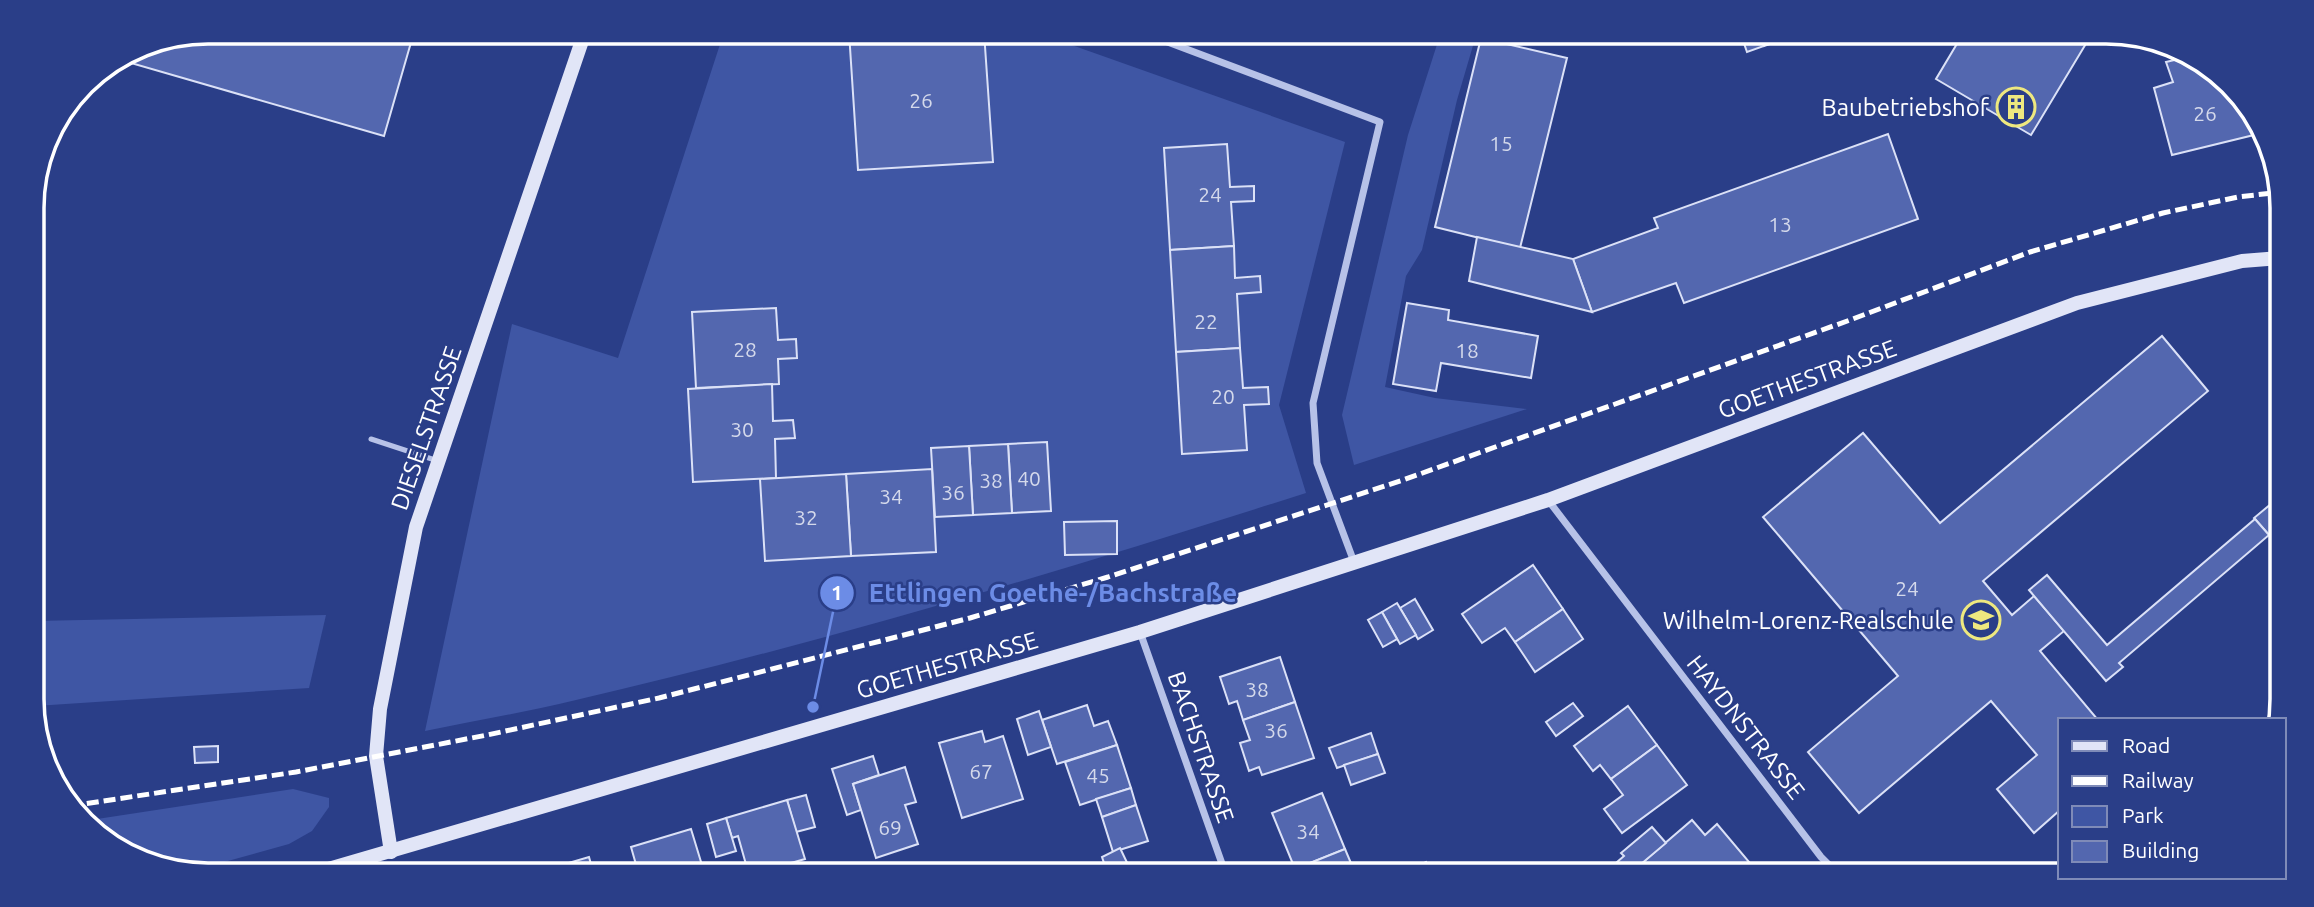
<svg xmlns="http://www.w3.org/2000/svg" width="2314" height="907" font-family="Ubuntu,sans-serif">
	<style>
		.green { fill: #3f56a4 }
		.building { fill: #5367af; stroke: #dbe1f7; stroke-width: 2 }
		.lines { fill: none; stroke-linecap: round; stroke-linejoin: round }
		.lane { stroke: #b7c2e8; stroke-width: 5 }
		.street { stroke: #b7c2e8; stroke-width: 7 }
		.secondary { stroke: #e1e5f7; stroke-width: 14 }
		.rail { stroke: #fff; stroke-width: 5; stroke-dasharray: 12 5; stroke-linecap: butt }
		.labels { text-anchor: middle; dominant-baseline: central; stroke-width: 5; stroke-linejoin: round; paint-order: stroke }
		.number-label { font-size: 21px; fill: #d4d9eb }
		.poi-label { font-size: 24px; fill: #fff; stroke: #2a3e88; text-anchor: end }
		.street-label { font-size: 24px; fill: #fff; stroke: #2a3e88 }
		.rim { fill: none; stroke: #fff; stroke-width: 3.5 }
		.leader { fill: none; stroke: #6c8ce6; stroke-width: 2.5 }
		.callout-dot { fill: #6c8ce6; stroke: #2a3e88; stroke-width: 2.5 }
		.mark-label { font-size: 21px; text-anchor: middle; font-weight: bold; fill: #fff }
		.callout-label { font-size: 26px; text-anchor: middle; font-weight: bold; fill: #6c8ce6; stroke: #2a3e88; stroke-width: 5; stroke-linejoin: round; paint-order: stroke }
	</style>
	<rect width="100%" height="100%" fill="#2a3e88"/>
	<g class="green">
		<path d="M724,32H1035L1345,142L1279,405L1306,493C1065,570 822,643 576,700C526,712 475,721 425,731L512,324L618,358Z"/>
		<path d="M1441,32H1477L1457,100L1422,250L1406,276L1385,387L1435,398L1527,409L1354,465L1342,415L1408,135Z"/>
		<path d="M326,615L309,688L35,706L34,621Z"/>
		<path d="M293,789L329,798V807L312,831L289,844L188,872L151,866L84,821Z"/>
	</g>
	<g class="building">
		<path d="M208,32H414L384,136L117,59L141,45Z"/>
		<path d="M849,32H900V37L933,35V32H984L993,162L858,170Z"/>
		<path d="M1740,32H1759L1764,46L1747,52Z"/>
		<path d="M1759,32H1779L1782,40L1764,46Z"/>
		<path d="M1779,32H1798L1799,33L1782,40Z"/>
		<path d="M1964,32H2093L2031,135L1936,79Z"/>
		<path d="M1481,38L1567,58L1520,248L1435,227Z"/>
		<path d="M2187,57L2239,92L2258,134L2172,155L2154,88L2173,82L2166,62Z"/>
		<path d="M1888,134L1918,219L1684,303L1676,283L1592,312L1573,259L1658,228L1654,218Z"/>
		<path d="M1227,144L1230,187L1254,186V201L1231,202L1234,246L1170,250L1164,148Z"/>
		<path d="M1477,237L1573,259L1592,312L1469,281Z"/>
		<path d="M1234,246L1235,278L1260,276L1261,292L1237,294L1240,348L1176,352L1170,250Z"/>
		<path d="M1407,303L1449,310L1448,320L1538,336L1531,378L1441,363L1436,391L1393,384Z"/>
		<path d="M776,308L778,340L796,339L797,358L778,359L779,384L696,388L692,312Z"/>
		<path d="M2162,336L2208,391L1983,581L2012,615L2034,596L2064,631L2040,651L2098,720H2060V810L2034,833L1997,789L2037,755L1991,701L1859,813L1808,752L1898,676L1763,517L1863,433L1940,523Z"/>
		<path d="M1240,348L1243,388L1268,387L1269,404L1244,405L1247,450L1182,454L1176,352Z"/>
		<path d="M772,384L773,421L793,420L795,438L775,439L776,478L693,482L688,389Z"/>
		<path d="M1047,442L1051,511L1012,513L1008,444Z"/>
		<path d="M1008,444L1012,513L973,515L969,446Z"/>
		<path d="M969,446L973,515L935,517L931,448Z"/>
		<path d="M932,469L936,552L851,556L846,474Z"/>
		<path d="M846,474L851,556L765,561L760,479Z"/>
		<path d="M2277,499L2276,543L2254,518Z"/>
		<path d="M2255,519L2269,535L2119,663L2123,667L2106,681L2029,590L2047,575L2107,645Z"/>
		<path d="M1117,521V554L1065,555L1064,522Z"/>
		<path d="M1533,565L1563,609L1515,642L1505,628L1482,643L1462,614Z"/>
		<path d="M1415,599L1433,630L1418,639L1400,608Z"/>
		<path d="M1397,603L1416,635L1400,644L1382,612Z"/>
		<path d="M1563,609L1583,639L1535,672L1515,642Z"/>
		<path d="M1382,612L1397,639L1383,647L1368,620Z"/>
		<path d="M1280,657L1295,702L1243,720L1237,701L1229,704L1220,677Z"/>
		<path d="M1295,702L1314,758L1262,775L1259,767L1249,771L1240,743L1250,740L1243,720Z"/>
		<path d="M1573,703L1583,716L1556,736L1546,722Z"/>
		<path d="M1087,705L1094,726L1108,721L1117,745L1057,764L1042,720Z"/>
		<path d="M1628,706L1657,745L1611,779L1600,765L1593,771L1574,746Z"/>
		<path d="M1039,711L1051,747L1028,755L1017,719Z"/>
		<path d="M982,731L985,742L1003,736L1023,799L962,818L939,743Z"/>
		<path d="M1371,733L1378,754L1337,768L1329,748Z"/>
		<path d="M1117,745L1131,788L1080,805L1065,762Z"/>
		<path d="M1657,745L1687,785L1622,833L1604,809L1623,795L1611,779Z"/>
		<path d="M218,746V762L195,763L194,747Z"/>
		<path d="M1378,754L1385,773L1351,785L1344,765Z"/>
		<path d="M873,756L879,775L853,784L861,810L847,815L832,769Z"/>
		<path d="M905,767L916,802L905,805L918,844L876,858L853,784Z"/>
		<path d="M1131,788L1136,805L1102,817L1096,799Z"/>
		<path d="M1322,793L1345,849L1295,869L1272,813Z"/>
		<path d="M806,795L815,827L796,832L787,800Z"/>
		<path d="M787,800L805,859L749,875L738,836L732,838L726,818Z"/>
		<path d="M1136,805L1148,841L1113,852L1102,817Z"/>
		<path d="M726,818L736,851L716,857L707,824Z"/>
		<path d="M1692,820L1705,835L1717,824L1755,869L1747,875H1628Z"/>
		<path d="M1652,827L1666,843L1628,875H1613L1609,869L1624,856L1621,853Z"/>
		<path d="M691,829L705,875H639L631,847Z"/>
		<path d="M1120,848L1133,875H1077L1104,863L1102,857Z"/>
		<path d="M1345,849L1356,875H1297L1295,869Z"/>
		<path d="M589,857L594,875H539L538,872Z"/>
		<path d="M1426,862L1433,875H1398Z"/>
	</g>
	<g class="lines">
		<path class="lane" d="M371,439L438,461"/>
		<g class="street">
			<path d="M1141,32L1380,122L1313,403L1317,463L1354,562"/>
			<path d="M1548,500L1821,857L1839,875"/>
			<path d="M1140,632L1226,875"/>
		</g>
		<g class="secondary">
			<path d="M391,852L376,756L380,709L416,527L585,32"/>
			<path d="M368,858L369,875"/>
			<path d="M308,875L1140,632L1548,500L2077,303L2242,261L2280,258"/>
		</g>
		<path class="rail" d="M70,806L296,772L487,735L659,698L970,618L1108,577L1403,480L1850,320L2030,252L2163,213L2238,197L2281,192"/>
	</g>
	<defs>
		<symbol id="building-ring" viewBox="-11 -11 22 22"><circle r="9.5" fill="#2a3e88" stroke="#eee87f" stroke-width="1.5"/><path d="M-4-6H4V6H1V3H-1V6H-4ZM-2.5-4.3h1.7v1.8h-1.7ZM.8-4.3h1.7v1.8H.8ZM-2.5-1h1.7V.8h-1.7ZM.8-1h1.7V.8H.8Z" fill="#eee87f"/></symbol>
		<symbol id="school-ring" viewBox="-11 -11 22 22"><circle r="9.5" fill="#2a3e88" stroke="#eee87f" stroke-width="1.5"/><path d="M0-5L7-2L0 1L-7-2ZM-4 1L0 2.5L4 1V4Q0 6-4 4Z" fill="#eee87f"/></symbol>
	</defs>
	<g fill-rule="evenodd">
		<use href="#building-ring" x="1994" y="85" width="44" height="44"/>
		<use href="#school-ring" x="1959" y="598" width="44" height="44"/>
	</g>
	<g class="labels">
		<g class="number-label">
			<text x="921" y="100">26</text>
			<text x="2205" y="113">26</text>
			<text x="1501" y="143">15</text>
			<text x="1210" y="194">24</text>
			<text x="1780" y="224">13</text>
			<text x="1206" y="321">22</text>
			<text x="745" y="349">28</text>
			<text x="1467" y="350">18</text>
			<text x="1223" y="396">20</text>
			<text x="742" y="429">30</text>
			<text x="1029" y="478">40</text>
			<text x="991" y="480">38</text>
			<text x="953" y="492">36</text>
			<text x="891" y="496">34</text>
			<text x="806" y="517">32</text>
			<text x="1907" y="588">24</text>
			<text x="1257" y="689">38</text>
			<text x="1276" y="730">36</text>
			<text x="981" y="771">67</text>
			<text x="1098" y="775">45</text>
			<text x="890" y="827">69</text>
			<text x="1308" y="831">34</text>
		</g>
		<g class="poi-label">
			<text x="1989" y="107">Baubetriebshof</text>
			<text x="1954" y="620">Wilhelm-Lorenz-Realschule</text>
		</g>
		<g class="street-label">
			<text transform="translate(1807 379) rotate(-20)">GOETHESTRASSE</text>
			<text transform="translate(426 428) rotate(-71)">DIESELSTRASSE</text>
			<text transform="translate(947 665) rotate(-16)">GOETHESTRASSE</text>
			<text transform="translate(1746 727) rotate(52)">HAYDNSTRASSE</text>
			<text transform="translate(1201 747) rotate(71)">BACHSTRASSE</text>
		</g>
	</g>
	<path d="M0 0H2314V907H0ZM208 44H2106A164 164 0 0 1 2270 208V699A164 164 0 0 1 2106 863H208A164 164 0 0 1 44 699V208A164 164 0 0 1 208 44Z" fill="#2a3e88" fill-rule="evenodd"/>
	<path class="rim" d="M208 44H2106A164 164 0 0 1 2270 208V699A164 164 0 0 1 2106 863H208A164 164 0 0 1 44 699V208A164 164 0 0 1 208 44Z"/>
	<path class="leader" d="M813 707L837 593"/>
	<g class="callout-dot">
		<circle cx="813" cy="707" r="7"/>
		<circle cx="837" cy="593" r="18"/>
	</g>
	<g class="mark-label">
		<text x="837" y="600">1</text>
	</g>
	<g class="callout-label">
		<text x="1053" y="602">Ettlingen Goethe-/Bachstraße</text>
	</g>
	<rect x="2058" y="718" width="228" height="161" fill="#2a3e88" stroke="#7f8bb8" stroke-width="2"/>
	<rect x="2072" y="741" width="35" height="10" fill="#e1e5f7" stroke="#7f8bb8" stroke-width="2"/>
	<text x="2122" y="753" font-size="21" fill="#ffffff">Road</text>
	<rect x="2072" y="776" width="35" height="10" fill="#ffffff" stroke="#7f8bb8" stroke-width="2"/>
	<text x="2122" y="788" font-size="21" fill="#ffffff">Railway</text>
	<rect x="2072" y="806" width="35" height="21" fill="#3f56a4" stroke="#7f8bb8" stroke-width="2"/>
	<text x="2122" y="823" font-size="21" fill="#ffffff">Park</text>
	<rect x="2072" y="841" width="35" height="21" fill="#5367af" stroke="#7f8bb8" stroke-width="2"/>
	<text x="2122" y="858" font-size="21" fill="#ffffff">Building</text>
</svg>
